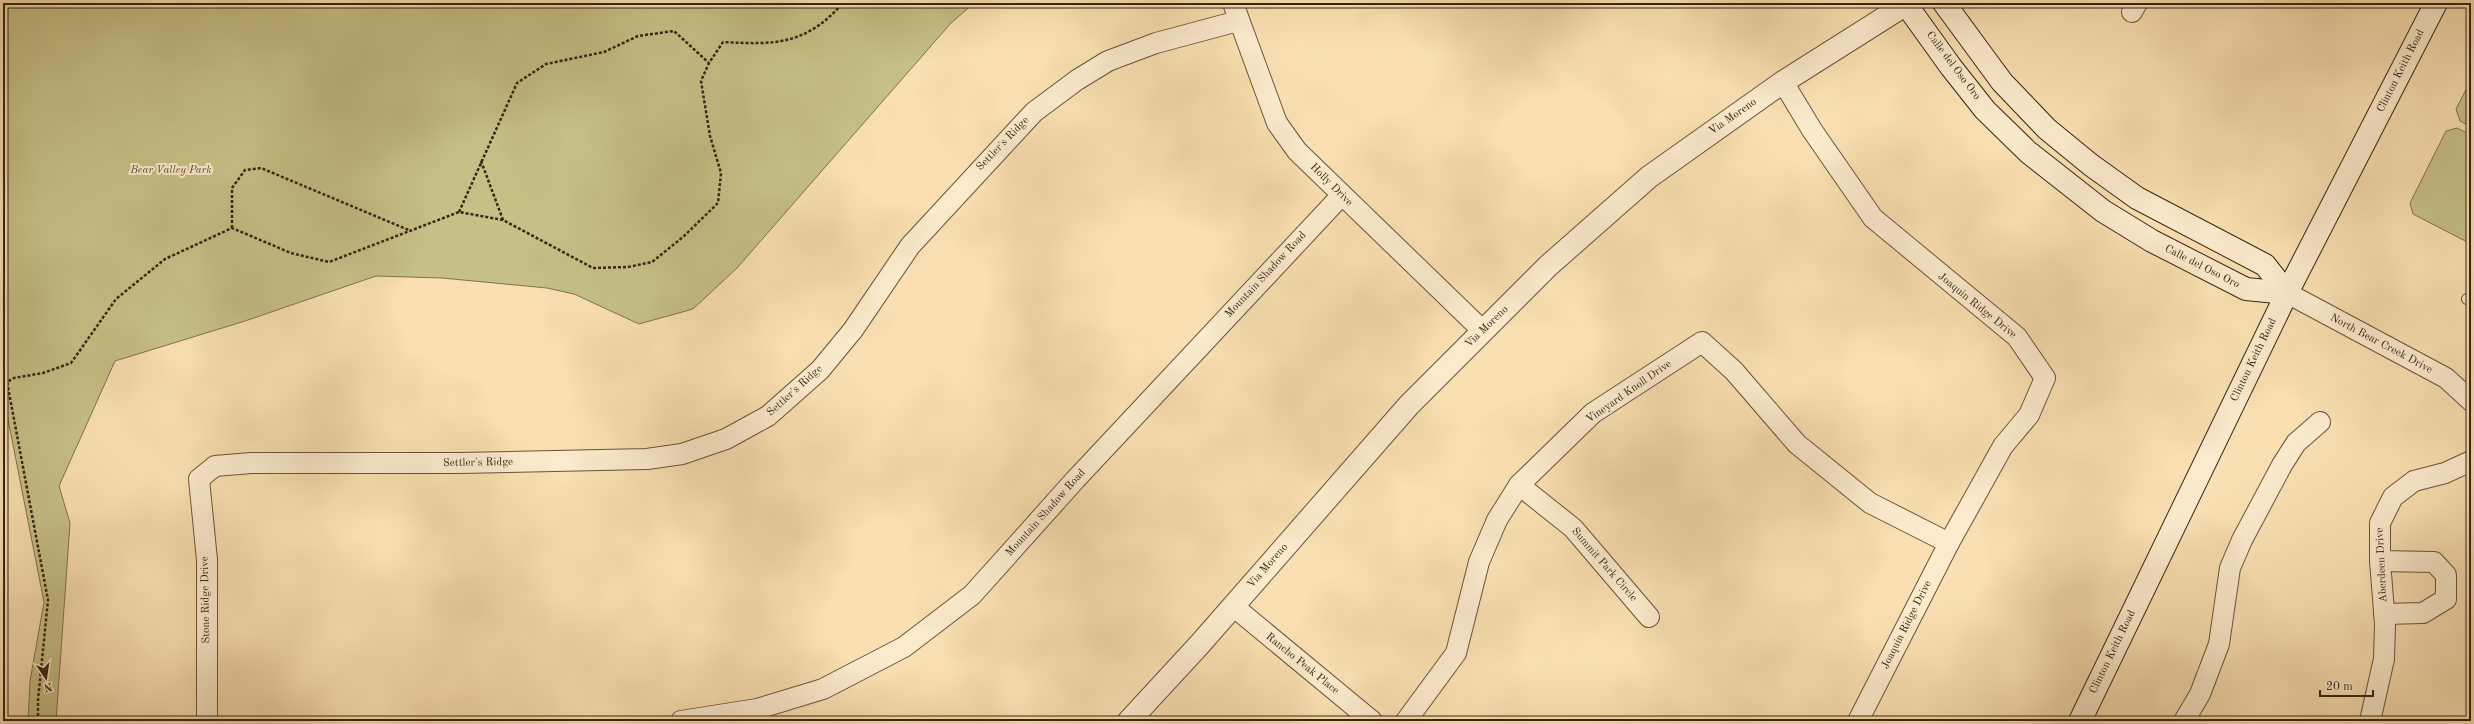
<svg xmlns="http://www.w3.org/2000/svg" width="2474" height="724" font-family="'Old Standard TT',serif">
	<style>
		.green { fill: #c6c086; stroke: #7e724c }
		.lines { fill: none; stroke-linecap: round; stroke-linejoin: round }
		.service-casing { stroke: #67543a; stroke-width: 12 }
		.minor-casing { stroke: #67543a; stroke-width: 22 }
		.tertiary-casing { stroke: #67543a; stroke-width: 24 }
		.secondary-casing { stroke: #362513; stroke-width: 24 }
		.path { stroke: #362513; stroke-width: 2.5; stroke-dasharray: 3 2; stroke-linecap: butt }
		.service { stroke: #fbeacc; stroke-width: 10 }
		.minor { stroke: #fbeacc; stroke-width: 20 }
		.tertiary { stroke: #fbeacc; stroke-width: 22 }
		.secondary { stroke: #fbeacc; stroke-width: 22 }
		.labels { text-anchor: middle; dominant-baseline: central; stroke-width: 4; stroke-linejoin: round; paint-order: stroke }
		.street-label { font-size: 11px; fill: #362513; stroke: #fbeacc }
		.park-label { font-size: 11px; font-style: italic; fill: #5a4c30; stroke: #fbeacc }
	</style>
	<rect width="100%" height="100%" fill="#f9dfb1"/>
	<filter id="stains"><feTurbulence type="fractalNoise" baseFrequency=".005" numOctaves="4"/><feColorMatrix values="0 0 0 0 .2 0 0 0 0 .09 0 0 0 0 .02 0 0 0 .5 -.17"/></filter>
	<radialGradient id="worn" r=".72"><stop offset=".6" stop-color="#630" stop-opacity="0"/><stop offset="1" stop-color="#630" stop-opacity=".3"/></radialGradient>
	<g class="green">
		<path d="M3,3H974L951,23L737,268L693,309L639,324L574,294L547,288L442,278L376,276L245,321L115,361L59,486L70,523L56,721H28L30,681L44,602L3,394Z"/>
		<path d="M2471,80V127L2460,121L2456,109Z"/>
		<path d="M2457,128L2471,135V244L2413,214L2410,203L2446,131Z"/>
	</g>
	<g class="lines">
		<defs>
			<path id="service" d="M2467,299L2471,301"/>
			<g id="minor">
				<path d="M1233,3L1277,123L1297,151L1483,331"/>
				<path d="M2132,12L2137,3"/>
				<path d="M1783,82L1812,130L1873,218L2017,337L2045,378L2029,415L2003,446L1949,543L1858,721"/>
				<path d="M2287,293L2446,378L2471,401"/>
				<path d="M1519,485L1573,528L1649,617"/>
				<path d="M2380,561L2434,562L2446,575V599L2423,613L2384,614"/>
				<path d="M1233,606L1372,721"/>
				<path d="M207,721V560L199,479L215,466L251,463H459L647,459L682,454L726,439L768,416L820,370L853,330L910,246L1034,112L1077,80L1108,61L1156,43L1238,21"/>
				<path d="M681,721L757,709L823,689L904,647L972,595L1075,480L1341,196"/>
				<path d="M1406,721L1456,653L1479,562L1497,520L1519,485L1593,413L1702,342L1734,371L1797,444L1870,503L1949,543"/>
				<path d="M2184,721L2200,694L2219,644L2230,568L2242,540L2282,465L2296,443L2320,422"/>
				<path d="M2370,721L2384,659L2385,624L2380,561V523L2393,497L2414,481L2445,473L2471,461"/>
			</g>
			<path id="tertiary" d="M1129,721L1200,644L1409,405L1548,266L1649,177L1783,82L1908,3"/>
			<g id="secondary">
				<path d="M1905,3L1951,67L1985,110L2028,152L2103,211L2152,241L2246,289L2287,293"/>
				<path d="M1944,3L2002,82L2047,129L2091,165L2137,198L2265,265L2287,293"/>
				<path d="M2080,721L2287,293L2436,3"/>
			</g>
		</defs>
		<use href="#service" class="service-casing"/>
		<use href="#minor" class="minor-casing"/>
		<use href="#tertiary" class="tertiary-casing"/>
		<use href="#secondary" class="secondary-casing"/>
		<g class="path">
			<path d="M481,161L503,220"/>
			<path d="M459,212L517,83L546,64L604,52L638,36L674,31L709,63"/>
			<path d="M232,228V188L245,170L261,168L411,231"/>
			<path d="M3,376L7,382"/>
			<path d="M38,721V700L48,600L7,382L14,378L43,373L71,363L116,299L165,259L232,228L291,253L329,262L459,212L503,220L593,268L628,267L652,262L683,237L718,203L721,173L710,136L701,81L709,63L723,42C775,45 806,45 843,3"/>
		</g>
		<use href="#service" class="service"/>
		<use href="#minor" class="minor"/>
		<use href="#tertiary" class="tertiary"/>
		<use href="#secondary" class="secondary"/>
	</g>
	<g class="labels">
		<g class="street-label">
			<text transform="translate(1953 66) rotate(53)">Calle del Oso Oro</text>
			<text transform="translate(2401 71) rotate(-63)">Clinton Keith Road</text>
			<text transform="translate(1733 117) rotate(-35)">Via Moreno</text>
			<text transform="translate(1003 144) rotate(-46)">Settler's Ridge</text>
			<text transform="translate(1331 185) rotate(45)">Holly Drive</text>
			<text transform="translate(2202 267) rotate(27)">Calle del Oso Oro</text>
			<text transform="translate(1266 275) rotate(-47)">Mountain Shadow Road</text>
			<text transform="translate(1977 306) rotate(39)">Joaquin Ridge Drive</text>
			<text transform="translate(1487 327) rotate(-44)">Via Moreno</text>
			<text transform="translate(2381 344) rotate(28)">North Bear Creek Drive</text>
			<text transform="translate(2254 360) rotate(-64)">Clinton Keith Road</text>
			<text transform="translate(795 391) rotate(-42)">Settler's Ridge</text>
			<text transform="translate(1629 392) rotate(-35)">Vineyard Knoll Drive</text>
			<text transform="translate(478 463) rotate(-1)">Settler's Ridge</text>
			<text transform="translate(1046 513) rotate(-48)">Mountain Shadow Road</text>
			<text transform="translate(1604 565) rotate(49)">Summit Park Circle</text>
			<text transform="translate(2382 565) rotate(-93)">Aberdeen Drive</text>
			<text transform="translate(1268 566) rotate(-49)">Via Moreno</text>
			<text transform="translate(206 600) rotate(-91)">Stone Ridge Drive</text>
			<text transform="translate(1907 625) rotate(-63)">Joaquin Ridge Drive</text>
			<text transform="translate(2113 652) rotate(-64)">Clinton Keith Road</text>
			<text transform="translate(1302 664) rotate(39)">Rancho Peak Place</text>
		</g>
		<g class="park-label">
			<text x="171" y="170">Bear Valley Park</text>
		</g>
	</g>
	<rect width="2474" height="724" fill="none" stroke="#f9dfb1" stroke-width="16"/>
	<rect x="4" y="4" width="2466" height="716" fill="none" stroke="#362513" stroke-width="2"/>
	<rect x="8" y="8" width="2458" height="708" fill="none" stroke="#362513"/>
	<g transform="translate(46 678) rotate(167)" stroke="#fbeacc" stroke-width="3" paint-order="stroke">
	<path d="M0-3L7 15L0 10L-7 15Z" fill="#362513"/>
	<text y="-6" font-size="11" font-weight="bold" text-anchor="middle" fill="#362513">N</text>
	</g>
	<path d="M2320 690v6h53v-6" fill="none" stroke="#362513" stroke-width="2"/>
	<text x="2326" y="690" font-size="12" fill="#362513" stroke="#fbeacc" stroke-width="3" paint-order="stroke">20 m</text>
	<rect width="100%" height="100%" filter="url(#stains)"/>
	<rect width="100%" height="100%" fill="url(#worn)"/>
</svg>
